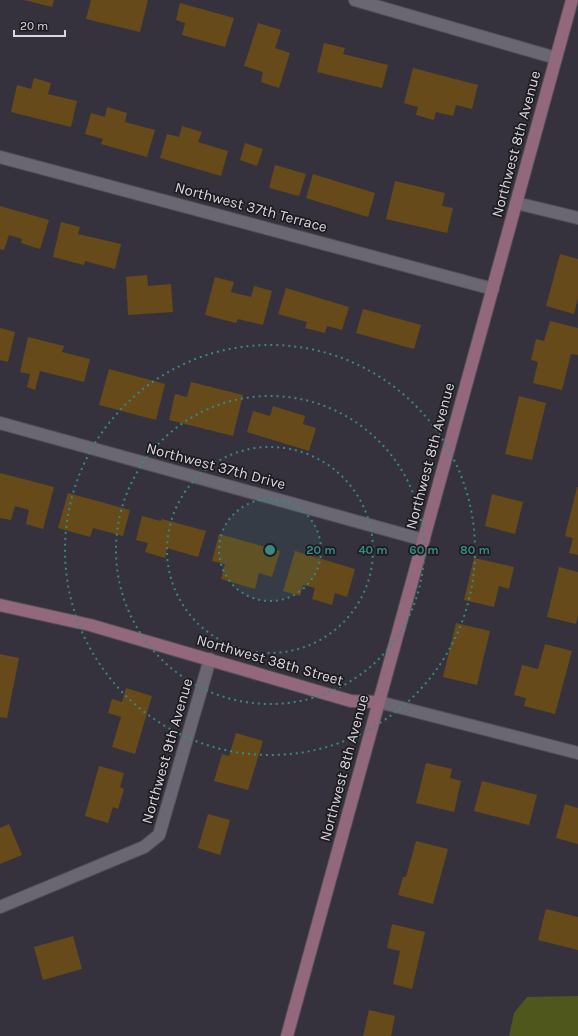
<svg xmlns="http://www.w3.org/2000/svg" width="578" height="1036" font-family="Karla,sans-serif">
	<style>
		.green { fill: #50571d }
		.building { fill: #664a19 }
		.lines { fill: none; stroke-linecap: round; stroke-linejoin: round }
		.street-casing { stroke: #524f58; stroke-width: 14 }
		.secondary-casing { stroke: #524f58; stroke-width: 14 }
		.street { stroke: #6a6672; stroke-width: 12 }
		.secondary { stroke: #94687c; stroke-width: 12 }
		.ring { fill: none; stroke: #378984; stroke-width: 2; stroke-dasharray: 2 4 }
		.labels { text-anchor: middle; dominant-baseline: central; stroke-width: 3.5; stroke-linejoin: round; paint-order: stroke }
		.street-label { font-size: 15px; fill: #d9d7de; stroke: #1d1b20 }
		.centre { fill: #378984; stroke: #1d1b20; stroke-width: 2 }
		.ring-label { font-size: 12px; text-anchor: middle; font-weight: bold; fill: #378984; stroke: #1d1b20; stroke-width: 3.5; stroke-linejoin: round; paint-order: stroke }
	</style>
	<rect width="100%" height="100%" fill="#36323d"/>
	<path class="green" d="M578,996V1036H509L514,1013L527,997Z"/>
	<g class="building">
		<path d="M24,0H54L52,7Z"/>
		<path d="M91,0H148L140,32L86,19Z"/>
		<path d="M180,3L234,18L225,47L182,35L185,23L176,20Z"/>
		<path d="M258,23L281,30L275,48L290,53L279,88L261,82L263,72L244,66Z"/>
		<path d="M324,43L345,48L343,54L388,65L382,88L317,72Z"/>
		<path d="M413,68L478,85L472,109L456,105L453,116L436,112L434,120L416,115L418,107L404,103Z"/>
		<path d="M34,78L51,83L48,94L77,101L71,127L11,112L17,85L31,89Z"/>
		<path d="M107,107L127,113L125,122L155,130L147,157L101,144L103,139L85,134L91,113L105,117Z"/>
		<path d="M182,126L202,132L198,142L228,151L221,176L160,158L167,134L179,137Z"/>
		<path d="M245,143L263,149L257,166L240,160Z"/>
		<path d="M275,165L306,174L299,196L269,188Z"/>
		<path d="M313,174L375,193L368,217L306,198Z"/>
		<path d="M395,181L445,193L442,206L453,208L447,233L386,219Z"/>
		<path d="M0,206L49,220L40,249L21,243L22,239L9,235L4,250L0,249Z"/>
		<path d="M61,222L80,227L78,234L121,244L115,269L85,261L84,265L53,257Z"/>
		<path d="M560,254L578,259V298L574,314L546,306Z"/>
		<path d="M147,275L148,286L171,284L173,312L128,315L126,277Z"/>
		<path d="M215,277L234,282L231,292L251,297L254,286L272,291L263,325L238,319L236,323L205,315Z"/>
		<path d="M286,288L349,307L342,330L327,326L325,333L305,328L307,322L278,314Z"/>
		<path d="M363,309L421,325L414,349L356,333Z"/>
		<path d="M550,321L578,328V355L571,354L562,390L533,383L538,362L531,360L536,339L544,341Z"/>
		<path d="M0,328L15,332L8,362L0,360Z"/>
		<path d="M28,337L64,346L62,352L90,359L84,382L40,371L35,390L27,387L30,374L20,372Z"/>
		<path d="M109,369L165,384L156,420L99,405Z"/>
		<path d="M191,382L243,395L233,436L169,420L175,394L187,397Z"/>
		<path d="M519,396L546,403L532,460L505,454Z"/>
		<path d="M273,406L305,416L303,424L316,428L309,451L247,432L253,411L270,416Z"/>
		<path d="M0,473L54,487L43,529L26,524L29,510L15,506L11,520L0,518Z"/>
		<path d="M577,487H578V555L569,553L573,538L565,536Z"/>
		<path d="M68,493L130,510L123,536L93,528L90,537L58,528Z"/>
		<path d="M492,494L523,502L515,534L485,526Z"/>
		<path d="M142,516L161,521L162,519L206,531L198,557L167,548L165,558L145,552L148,543L136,540Z"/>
		<path d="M219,534L280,551L272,577L259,573L255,589L221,579L225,564L212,561Z"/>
		<path d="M295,551L355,569L347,597L335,593L332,605L312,599L315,588L303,585L300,596L283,591Z"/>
		<path d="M474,558L514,567L509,589L499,586L494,607L464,600Z"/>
		<path d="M559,567L578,572V616L576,624L547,617Z"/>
		<path d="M456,623L490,631L477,685L443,677Z"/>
		<path d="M545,644L572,651L555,714L524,706L526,698L514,695L522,665L538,669Z"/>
		<path d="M0,654L19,658L7,718L0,717Z"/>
		<path d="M126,688L152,696L135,754L112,747L121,717L108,713L112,699L122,702Z"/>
		<path d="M236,733L263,741L248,790L214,781L222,754L229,756Z"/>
		<path d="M426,763L452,769L450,778L461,781L454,812L416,803Z"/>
		<path d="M99,766L124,773L120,787L124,789L118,809L113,807L108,823L85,816Z"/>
		<path d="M482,781L537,795L529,825L474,811Z"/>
		<path d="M565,804L578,808V844L556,838Z"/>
		<path d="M208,814L230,820L220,855L198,848Z"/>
		<path d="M9,824L22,855L0,864V828Z"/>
		<path d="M416,841L448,849L433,904L398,895L403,877H406Z"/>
		<path d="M546,909L578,917V950L538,940Z"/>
		<path d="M392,924L425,932L412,989L393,984L400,951L387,948Z"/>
		<path d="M73,936L82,969L43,980L34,947Z"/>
		<path d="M369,1010L395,1016L391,1036H363Z"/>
	</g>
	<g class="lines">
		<defs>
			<g id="street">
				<path d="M355,0L556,58"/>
				<path d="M0,157L493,289"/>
				<path d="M516,203L578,218"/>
				<path d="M0,423L424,540"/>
				<path d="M379,702L578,753"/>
				<path d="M0,907L144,847L159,835L210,659"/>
			</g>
			<g id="secondary">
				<path d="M0,605L90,625L351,701L379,702"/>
				<path d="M287,1036L572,0"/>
			</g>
		</defs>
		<use href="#street" class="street-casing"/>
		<use href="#secondary" class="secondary-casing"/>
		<use href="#street" class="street"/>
		<use href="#secondary" class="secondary"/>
	</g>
	<circle cx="270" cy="550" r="51" fill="#378984" fill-opacity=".12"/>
	<g class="ring">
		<circle cx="270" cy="550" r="51"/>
		<circle cx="270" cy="550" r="103"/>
		<circle cx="270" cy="550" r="154"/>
		<circle cx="270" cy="550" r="205"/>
	</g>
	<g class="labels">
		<g class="street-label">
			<text transform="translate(516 144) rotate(-75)">Northwest 8th Avenue</text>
			<text transform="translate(251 207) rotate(15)">Northwest 37th Terrace</text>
			<text transform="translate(430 456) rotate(-75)">Northwest 8th Avenue</text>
			<text transform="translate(216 466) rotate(15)">Northwest 37th Drive</text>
			<text transform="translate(270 660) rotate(16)">Northwest 38th Street</text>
			<text transform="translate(167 751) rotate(-74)">Northwest 9th Avenue</text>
			<text transform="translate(344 768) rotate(-75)">Northwest 8th Avenue</text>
		</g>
	</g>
	<circle cx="270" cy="550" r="6" class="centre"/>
	<g class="ring-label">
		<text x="321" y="554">20 m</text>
		<text x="373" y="554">40 m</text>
		<text x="424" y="554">60 m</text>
		<text x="475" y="554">80 m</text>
	</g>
	<path d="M14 30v6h51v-6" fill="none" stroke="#d9d7de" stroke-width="2"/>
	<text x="20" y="30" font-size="12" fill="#d9d7de" stroke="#1d1b20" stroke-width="3" paint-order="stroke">20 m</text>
</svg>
